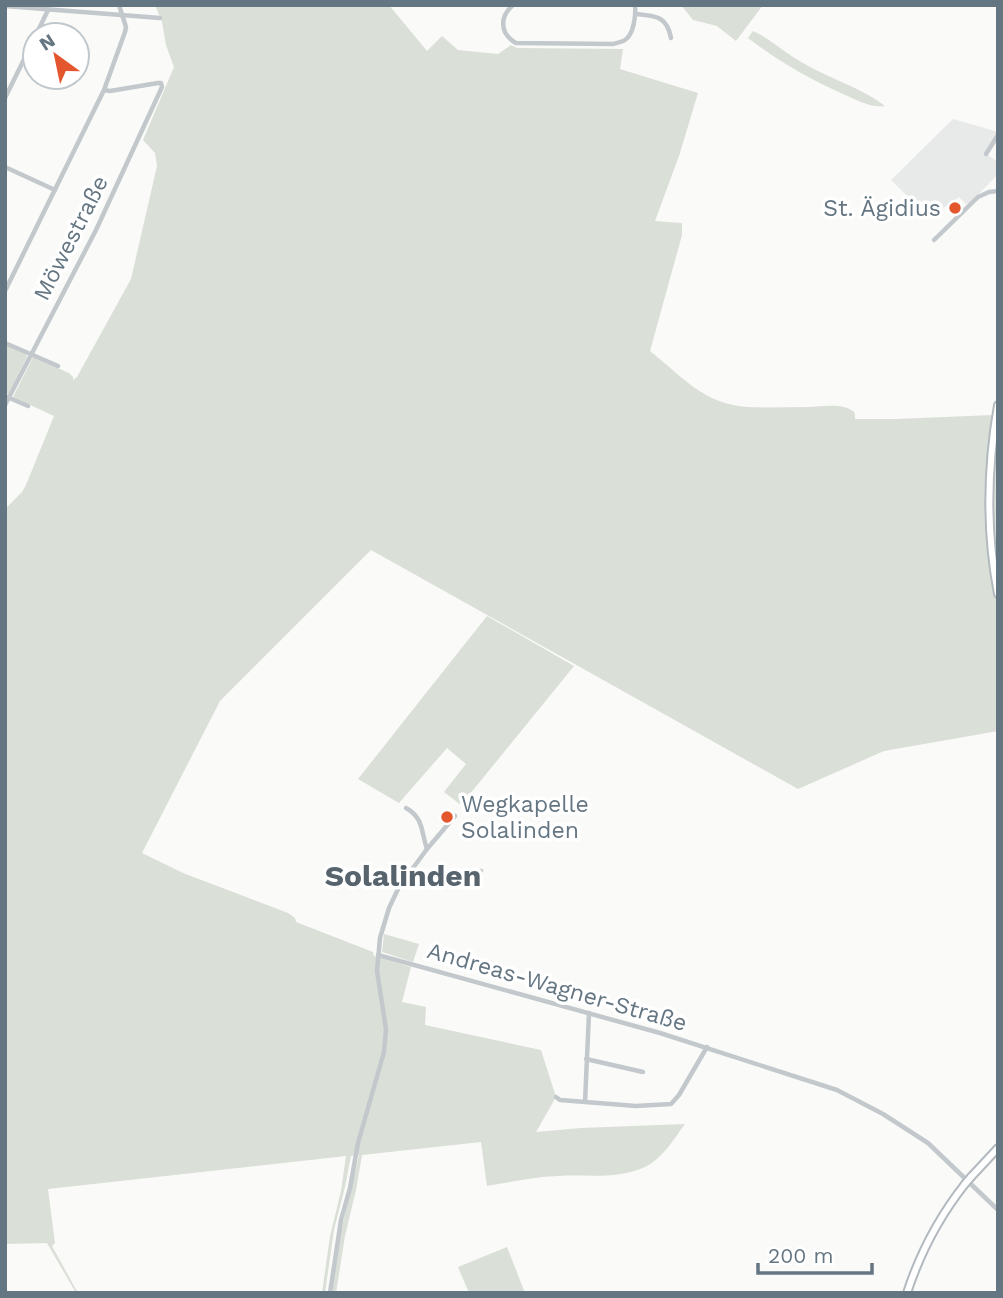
<svg xmlns="http://www.w3.org/2000/svg" width="1003" height="1298" font-family="'Work Sans',sans-serif">
	<style>
		.built { fill: #e8e9e9 }
		.green { fill: #dadfd7 }
		.lines { fill: none; stroke-linecap: round; stroke-linejoin: round }
		.secondary-casing { stroke: #b3babf; stroke-width: 10 }
		.minor { stroke: #c3c8cc; stroke-width: 4.5 }
		.secondary { stroke: #fff; stroke-width: 6 }
		.secondary-bridge-casing { stroke: #b3babf; stroke-width: 10; stroke-linecap: butt }
		.secondary-bridge { stroke: #fff; stroke-width: 6 }
		.poi-dot { fill: #e4572e; stroke: #fff; stroke-width: 2.5 }
		.labels { text-anchor: middle; dominant-baseline: central; stroke-width: 7; stroke-linejoin: round; paint-order: stroke }
		.poi-label { font-size: 23px; fill: #657683; stroke: #fff; text-anchor: end }
		.street-label { font-size: 23px; fill: #657683; stroke: #fff }
		.district-label { font-size: 30px; font-weight: bold; fill: #57646e; stroke: #fff }
	</style>
	<rect width="100%" height="100%" fill="#fafaf8"/>
	<path class="built" d="M953,119L998,132L986,153L998,163V174L970,203L966,204L959,197L942,209L943,211L940,215L941,217L935,216L920,209L891,180Z"/>
	<g class="green">
		<path d="M155,5H389L427,51L442,36L458,50L498,54L511,45L517,48L623,49L620,69L698,93L679,156L655,221L682,223V235L650,351C683,377 703,404 748,407C768,408 788,407 808,407C821,407 840,403 851,410C856,412 855,415 855,419H896L993,415L998,412V731L884,751L798,789L371,550L220,701L142,853L183,873L288,913L295,918L296,922L373,952L374,956L411,967L402,1002L426,1007L425,1025L541,1050L556,1097L536,1132L581,1128L685,1124C674,1139 662,1159 645,1167C617,1180 586,1174 558,1176C534,1177 510,1182 487,1186L481,1142L362,1155L356,1190L345,1236L336,1293H332L340,1235L359,1155L351,1156L345,1187L334,1230L325,1293H322L330,1236L341,1191L346,1156L48,1189L55,1243L52,1246L78,1293H76L47,1243L5,1244V509L22,492L26,485L54,416L13,397L33,357L69,373L73,377V380L77,377L131,279L157,166L155,153L143,140L174,67L166,45L162,22Z"/>
		<path d="M681,5H763L736,41L717,26L693,20Z"/>
		<path d="M753,31C771,39 786,54 803,63C830,79 860,87 885,106C870,108 857,100 843,94C809,79 778,61 748,38Z"/>
		<path d="M5,345L26,354L27,357L9,393L5,394Z"/>
		<path d="M487,616L574,666L461,805L444,792L466,764L447,748L399,803L358,779Z"/>
		<path d="M384,934L419,944L413,962L382,952Z"/>
		<path d="M507,1247L525,1293H469L458,1267Z"/>
	</g>
	<g class="lines">
		<defs>
			<g id="secondary">
				<path d="M998,405C987,468 986,532 998,594"/>
				<path d="M971,1177L998,1148"/>
				<path d="M907,1293C920,1253 939,1217 965,1184"/>
			</g>
		</defs>
		<use href="#secondary" class="secondary-casing"/>
		<g class="minor">
			<path d="M513,5C499,17 500,34 516,43L613,44C616,43 622,42 625,40C634,34 636,15 635,5"/>
			<path d="M5,6L160,18"/>
			<path d="M636,14C656,16 667,16 671,38"/>
			<path d="M36,35L48,10"/>
			<path d="M5,98L35,37"/>
			<path d="M986,154L998,135"/>
			<path d="M5,167L55,190"/>
			<path d="M934,240L978,197L989,192L998,191"/>
			<path d="M5,291L104,90L125,32L126,27L119,5"/>
			<path d="M5,343L58,366"/>
			<path d="M5,396L28,406"/>
			<path d="M5,405L96,230L162,87L161,83H158L110,91L104,90"/>
			<path d="M406,808C424,818 421,832 427,849"/>
			<path d="M407,876C428,886 458,874 481,871"/>
			<path d="M378,955L660,1033L837,1090L883,1114L928,1143L998,1210"/>
			<path d="M586,1059L643,1072"/>
			<path d="M556,1097L560,1100L636,1106L671,1104L679,1095L707,1047"/>
			<path d="M585,1102L589,1013"/>
			<path d="M330,1293L341,1220L350,1188L358,1143L384,1052L386,1029L377,971L380,938L389,908L399,887L427,849L455,816"/>
		</g>
		<use href="#secondary" class="secondary"/>
		<defs>
			<path id="secondary-bridge" d="M965,1184L971,1177"/>
		</defs>
		<use href="#secondary-bridge" class="secondary-bridge-casing"/>
		<use href="#secondary-bridge" class="secondary-bridge"/>
	</g>
	<g class="poi-dot">
		<circle cx="955" cy="208" r="7"/>
		<circle cx="447" cy="817" r="7"/>
	</g>
	<g class="labels">
		<g class="poi-label">
			<text x="941" y="208">St. Ägidius</text>
			<text x="461" y="804" text-anchor="start">Wegkapelle<tspan x="461" dy="26">Solalinden</tspan></text>
		</g>
		<g class="street-label">
			<text transform="translate(71 238) rotate(-63)">Möwestraße</text>
			<text transform="translate(557 987) rotate(16)">Andreas-Wagner-Straße</text>
		</g>
		<g class="district-label">
			<text x="403" y="875">Solalinden</text>
		</g>
	</g>
	<rect width="1003" height="1298" fill="none" stroke="#657683" stroke-width="14"/>
	<g transform="translate(56 56) rotate(327)"><circle r="33" fill="#ffffff" stroke="#c1c8cd" stroke-width="2"/>
	<path d="M0-5L12 26L0 18L-12 26Z" fill="#e4572e"/>
	<text y="-10" font-size="19" font-weight="bold" text-anchor="middle" fill="#657683">N</text>
	</g>
	<path d="M758 1263v10h114v-10" fill="none" stroke="#657683" stroke-width="3.5"/>
	<text x="768" y="1263" font-size="21" fill="#657683" stroke="#ffffff" stroke-width="5" paint-order="stroke">200 m</text>
</svg>
